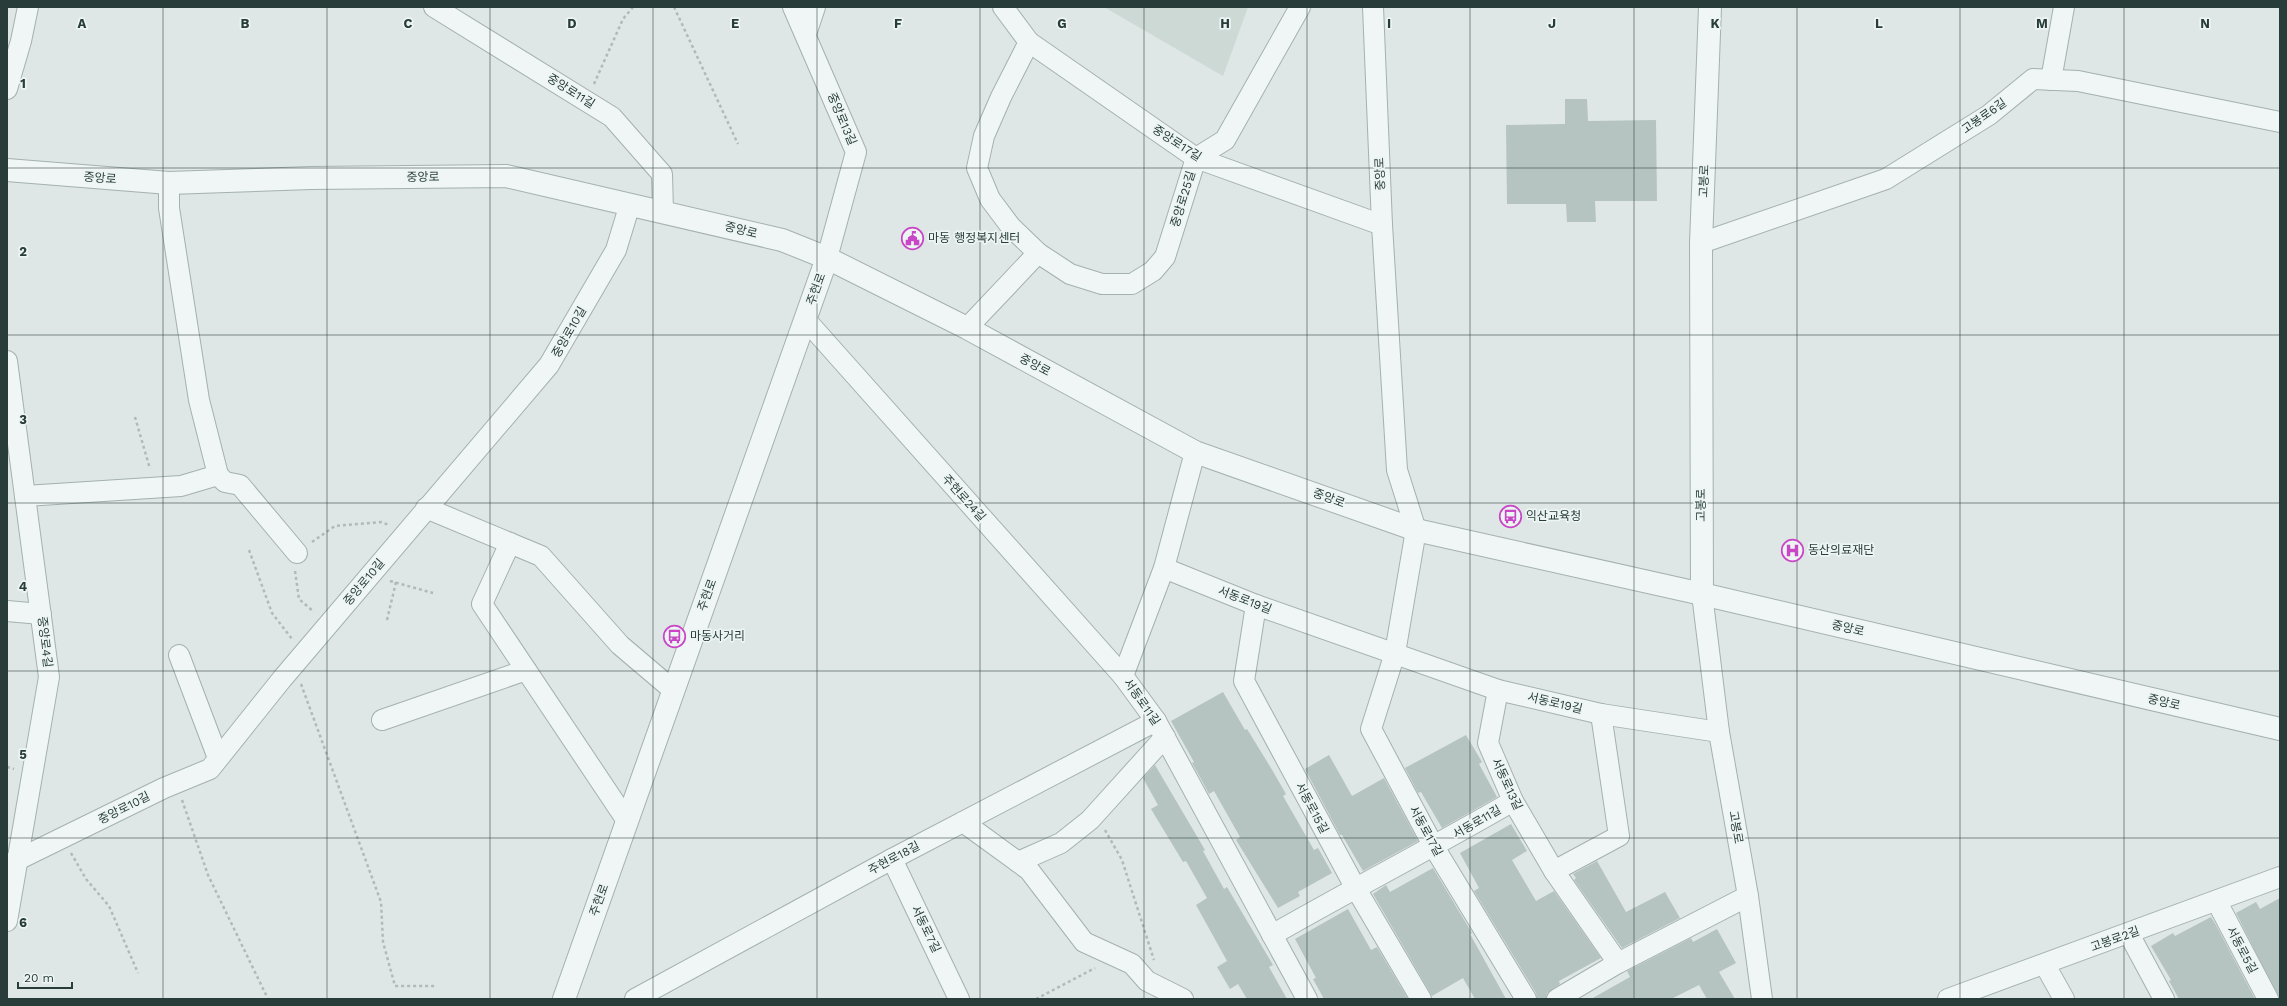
<svg xmlns="http://www.w3.org/2000/svg" width="2287" height="1006" font-family="'Work Sans','Noto Sans KR',sans-serif">
	<style>
		.built { fill: #ccd9d5 }
		.building { fill: #b5c4c1 }
		.lines { fill: none; stroke-linecap: round; stroke-linejoin: round }
		.minor-casing { stroke: #a4b1ae; stroke-width: 22 }
		.tertiary-casing { stroke: #a4b1ae; stroke-width: 24 }
		.path { stroke: #b0bab9; stroke-width: 2.5; stroke-dasharray: 3 3; stroke-linecap: butt }
		.minor { stroke: #f0f5f5; stroke-width: 20 }
		.tertiary { stroke: #f0f5f5; stroke-width: 22 }
		.grid { fill: none; stroke: #283d39; stroke-width: 1; stroke-opacity: 0.55 }
		.labels { text-anchor: middle; dominant-baseline: central; stroke-width: 3.5; stroke-linejoin: round; paint-order: stroke }
		.street-label { font-size: 12px; fill: #283d39; stroke: #edf5f3 }
		.poi-label { font-size: 12px; fill: #283d39; stroke: #edf5f3; text-anchor: start }
		.grid-label { font-size: 13px; text-anchor: middle; font-weight: bold; fill: #283d39; stroke: #edf5f3; stroke-width: 3.5; stroke-linejoin: round; paint-order: stroke }
	</style>
	<rect width="100%" height="100%" fill="#dee7e5"/>
	<path class="built" d="M1104,7H1248L1223,76Z"/>
	<g class="building">
		<path d="M1565,99H1587L1588,121L1656,120L1657,201H1595L1596,222H1567L1566,204H1507L1506,125L1565,124Z"/>
		<path d="M1223,692L1245,730L1247,729L1271,768L1286,794L1283,796L1314,850L1318,848L1332,873L1298,892L1300,896L1278,908L1236,840L1240,837L1214,791L1209,794L1201,779L1192,763L1194,762L1171,721Z"/>
		<path d="M1466,735L1482,762L1479,764L1497,797L1442,828L1421,792L1418,793L1405,768Z"/>
		<path d="M1329,755L1352,796L1384,778L1418,841L1363,871L1342,835H1340L1305,769Z"/>
		<path d="M1155,765L1205,850L1203,851L1224,889L1227,887L1273,965L1269,967L1287,999H1247L1238,984L1230,989L1217,967L1227,961L1196,905L1207,898L1186,861L1183,862L1151,809L1158,805L1143,778Z"/>
		<path d="M1511,824L1527,851L1512,860L1536,901L1554,891L1601,958L1559,981L1560,984L1547,993L1546,999H1537L1536,993L1474,891L1479,888L1460,853Z"/>
		<path d="M1597,861L1626,912L1665,892L1680,918L1622,948L1574,880L1576,878L1573,874Z"/>
		<path d="M1433,868L1472,933L1470,934L1506,999H1475L1463,978L1432,996L1373,894L1386,885L1390,892Z"/>
		<path d="M2280,898V999H2279L2236,913L2256,902L2260,909Z"/>
		<path d="M1348,909L1371,950L1377,947L1408,999H1324L1313,979L1316,978L1295,939Z"/>
		<path d="M2211,917L2216,925L2255,999H2179L2169,981L2171,980L2151,946L2173,933L2175,936Z"/>
		<path d="M1717,929L1736,963L1719,972L1735,999H1707L1699,985L1671,999H1591L1630,977L1627,971L1691,938L1693,942Z"/>
	</g>
	<g class="lines">
		<defs>
			<g id="minor">
				<path d="M434,7L612,117L662,174L663,211"/>
				<path d="M793,7L856,152L827,258"/>
				<path d="M1003,7L1029,42L1196,158L1382,225"/>
				<path d="M1373,7L1382,225L1397,470L1416,530L1395,653L1371,729L1434,847L1526,999"/>
				<path d="M806,34L815,7"/>
				<path d="M1029,42L1001,97L984,136L977,168L990,199L1011,227L1038,253"/>
				<path d="M2051,80L2064,7"/>
				<path d="M7,89L21,41L28,7"/>
				<path d="M169,183V208L199,400L218,475L225,482L240,485L297,553"/>
				<path d="M1701,243L1886,179L1989,115L2033,79L2078,81L2280,122"/>
				<path d="M805,319L1123,676"/>
				<path d="M967,328L1038,253L1070,274L1102,284H1132L1153,271L1165,257L1196,158L1225,140L1300,7"/>
				<path d="M7,361L49,677L7,921"/>
				<path d="M1195,452L1164,568L1123,676L1156,721L1307,999"/>
				<path d="M25,496L181,486L218,475"/>
				<path d="M426,508L541,556L620,645L673,690"/>
				<path d="M510,543L482,604L627,821"/>
				<path d="M1164,568L1256,605L1498,690L1601,714L1719,732"/>
				<path d="M1702,594L1719,732L1748,896L1762,999"/>
				<path d="M1256,605L1244,681L1355,887L1421,999"/>
				<path d="M7,611L41,614"/>
				<path d="M179,655L218,758"/>
				<path d="M1498,690L1488,743L1513,801L1554,871L1618,963"/>
				<path d="M382,720L526,670"/>
				<path d="M963,822L1029,870L1084,942L1132,964L1147,981L1183,999"/>
				<path d="M892,859L959,999"/>
				<path d="M1018,862L1061,843L1090,820L1165,737"/>
				<path d="M7,865L164,788L210,769L282,679L549,365L616,250L630,204"/>
				<path d="M1554,871L1619,836L1601,714"/>
				<path d="M2217,902L2268,999"/>
				<path d="M2129,934L2164,999"/>
				<path d="M1272,935C1352,889 1434,847 1513,801"/>
				<path d="M2045,965L2064,999"/>
				<path d="M635,999L892,859L1156,721"/>
				<path d="M1557,999L1618,963L1748,896"/>
				<path d="M1948,999L2280,877"/>
			</g>
			<g id="tertiary">
				<path d="M7,170L169,183L311,178L506,176L782,240L827,258L967,328L1195,452L1416,530L1702,594L2280,729"/>
				<path d="M1702,594L1701,243L1710,7"/>
				<path d="M564,999L827,258"/>
			</g>
		</defs>
		<use href="#minor" class="minor-casing"/>
		<use href="#tertiary" class="tertiary-casing"/>
		<g class="path">
			<path d="M674,7L738,144"/>
			<path d="M594,84L623,19L633,7"/>
			<path d="M135,417L150,469"/>
			<path d="M312,542L335,526L381,522L389,525"/>
			<path d="M249,550L272,613L292,639"/>
			<path d="M295,571L299,599L314,612"/>
			<path d="M390,581L433,593"/>
			<path d="M387,620L396,582"/>
			<path d="M301,684L381,902L383,942L395,986H437"/>
			<path d="M7,767L14,769"/>
			<path d="M182,800L208,875L268,999"/>
			<path d="M1105,830L1122,860L1154,960"/>
			<path d="M71,853L86,879L109,906L138,973"/>
			<path d="M1036,999L1095,968"/>
		</g>
		<use href="#minor" class="minor"/>
		<use href="#tertiary" class="tertiary"/>
	</g>
	<path class="grid" d="M163,7V999M327,7V999M490,7V999M653,7V999M817,7V999M980,7V999M1144,7V999M1307,7V999M1470,7V999M1634,7V999M1797,7V999M1960,7V999M2124,7V999M7,168H2280M7,335H2280M7,503H2280M7,671H2280M7,838H2280"/>
	<defs>
		<symbol id="civic-ring" viewBox="-11 -11 22 22"><circle r="9.5" fill="#edf5f3" stroke="#c946c7" stroke-width="1.5"/><path d="M-.6-6.5H3V-4.5H.6V-3L4-1V1h2V6H-6V1h2V-1L-.6-3ZM-1.2 2.5V6h2.4V2.5Z" fill="#c946c7"/></symbol>
		<symbol id="bus-ring" viewBox="-11 -11 22 22"><circle r="9.5" fill="#edf5f3" stroke="#c946c7" stroke-width="1.5"/><path d="M-5-6H5V4H4V6H2V4H-2V6H-4V4H-5ZM-3.5-4V0h7V-4ZM-3.5 1.2v1.5H-2V1.2ZM2 1.2v1.5H3.5V1.2Z" fill="#c946c7"/></symbol>
		<symbol id="hospital-ring" viewBox="-11 -11 22 22"><circle r="9.5" fill="#edf5f3" stroke="#c946c7" stroke-width="1.5"/><path d="M-5-5h3v3.5h4V-5h3V5h-3V1.5h-4V5h-3Z" fill="#c946c7"/></symbol>
	</defs>
	<g fill-rule="evenodd">
		<use href="#civic-ring" x="900" y="226" width="25" height="25"/>
		<use href="#bus-ring" x="1498" y="504" width="25" height="25"/>
		<use href="#hospital-ring" x="1780" y="538" width="25" height="25"/>
		<use href="#bus-ring" x="662" y="624" width="25" height="25"/>
	</g>
	<g class="labels">
		<g class="street-label">
			<text transform="translate(571 91) rotate(32)">중앙로11길</text>
			<text transform="translate(1984 116) rotate(-35)">고봉로6길</text>
			<text transform="translate(842 119) rotate(67)">중앙로13길</text>
			<text transform="translate(1177 143) rotate(33)">중앙로17길</text>
			<text transform="translate(1380 174) rotate(-92)">중앙로</text>
			<text transform="translate(423 177) rotate(-1)">중앙로</text>
			<text transform="translate(100 178) rotate(4)">중앙로</text>
			<text transform="translate(1704 181) rotate(-88)">고봉로</text>
			<text transform="translate(1183 199) rotate(-73)">중앙로25길</text>
			<text transform="translate(741 230) rotate(14)">중앙로</text>
			<text transform="translate(816 289) rotate(-70)">주현로</text>
			<text transform="translate(569 332) rotate(-60)">중앙로10길</text>
			<text transform="translate(1035 365) rotate(28)">중앙로</text>
			<text transform="translate(964 498) rotate(48)">주현로24길</text>
			<text transform="translate(1329 498) rotate(20)">중앙로</text>
			<text transform="translate(1701 505) rotate(-90)">고봉로</text>
			<text transform="translate(364 582) rotate(-50)">중앙로10길</text>
			<text transform="translate(707 595) rotate(-70)">주현로</text>
			<text transform="translate(1245 600) rotate(21)">서동로19길</text>
			<text transform="translate(1848 628) rotate(13)">중앙로</text>
			<text transform="translate(45 642) rotate(83)">중앙로4길</text>
			<text transform="translate(1142 702) rotate(55)">서동로11길</text>
			<text transform="translate(2164 702) rotate(13)">중앙로</text>
			<text transform="translate(1555 703) rotate(13)">서동로19길</text>
			<text transform="translate(1507 784) rotate(65)">서동로13길</text>
			<text transform="translate(124 808) rotate(-27)">중앙로10길</text>
			<text transform="translate(1312 808) rotate(62)">서동로15길</text>
			<text transform="translate(1477 822) rotate(-30)">서동로11길</text>
			<text transform="translate(1736 827) rotate(80)">고봉로</text>
			<text transform="translate(1426 831) rotate(61)">서동로17길</text>
			<text transform="translate(894 858) rotate(-28)">주현로18길</text>
			<text transform="translate(599 900) rotate(-70)">주현로</text>
			<text transform="translate(926 929) rotate(64)">서동로7길</text>
			<text transform="translate(2115 939) rotate(-20)">고봉로2길</text>
			<text transform="translate(2242 950) rotate(62)">서동로5길</text>
		</g>
		<g class="poi-label">
			<text x="928" y="238">마동 행정복지센터</text>
			<text x="1526" y="516">익산교육청</text>
			<text x="1808" y="550">동산의료재단</text>
			<text x="690" y="636">마동사거리</text>
		</g>
	</g>
	<g class="grid-label">
		<text x="82" y="28">A</text>
		<text x="245" y="28">B</text>
		<text x="408" y="28">C</text>
		<text x="572" y="28">D</text>
		<text x="735" y="28">E</text>
		<text x="898" y="28">F</text>
		<text x="1062" y="28">G</text>
		<text x="1225" y="28">H</text>
		<text x="1389" y="28">I</text>
		<text x="1552" y="28">J</text>
		<text x="1715" y="28">K</text>
		<text x="1879" y="28">L</text>
		<text x="2042" y="28">M</text>
		<text x="2205" y="28">N</text>
		<text x="23" y="88">1</text>
		<text x="23" y="256">2</text>
		<text x="23" y="424">3</text>
		<text x="23" y="591">4</text>
		<text x="23" y="759">5</text>
		<text x="23" y="927">6</text>
	</g>
	<rect width="2287" height="1006" fill="none" stroke="#283d39" stroke-width="16"/>
	<path d="M18 982v6h54v-6" fill="none" stroke="#283d39" stroke-width="2"/>
	<text x="24" y="982" font-size="12" fill="#283d39" stroke="#edf5f3" stroke-width="3" paint-order="stroke">20 m</text>
</svg>
